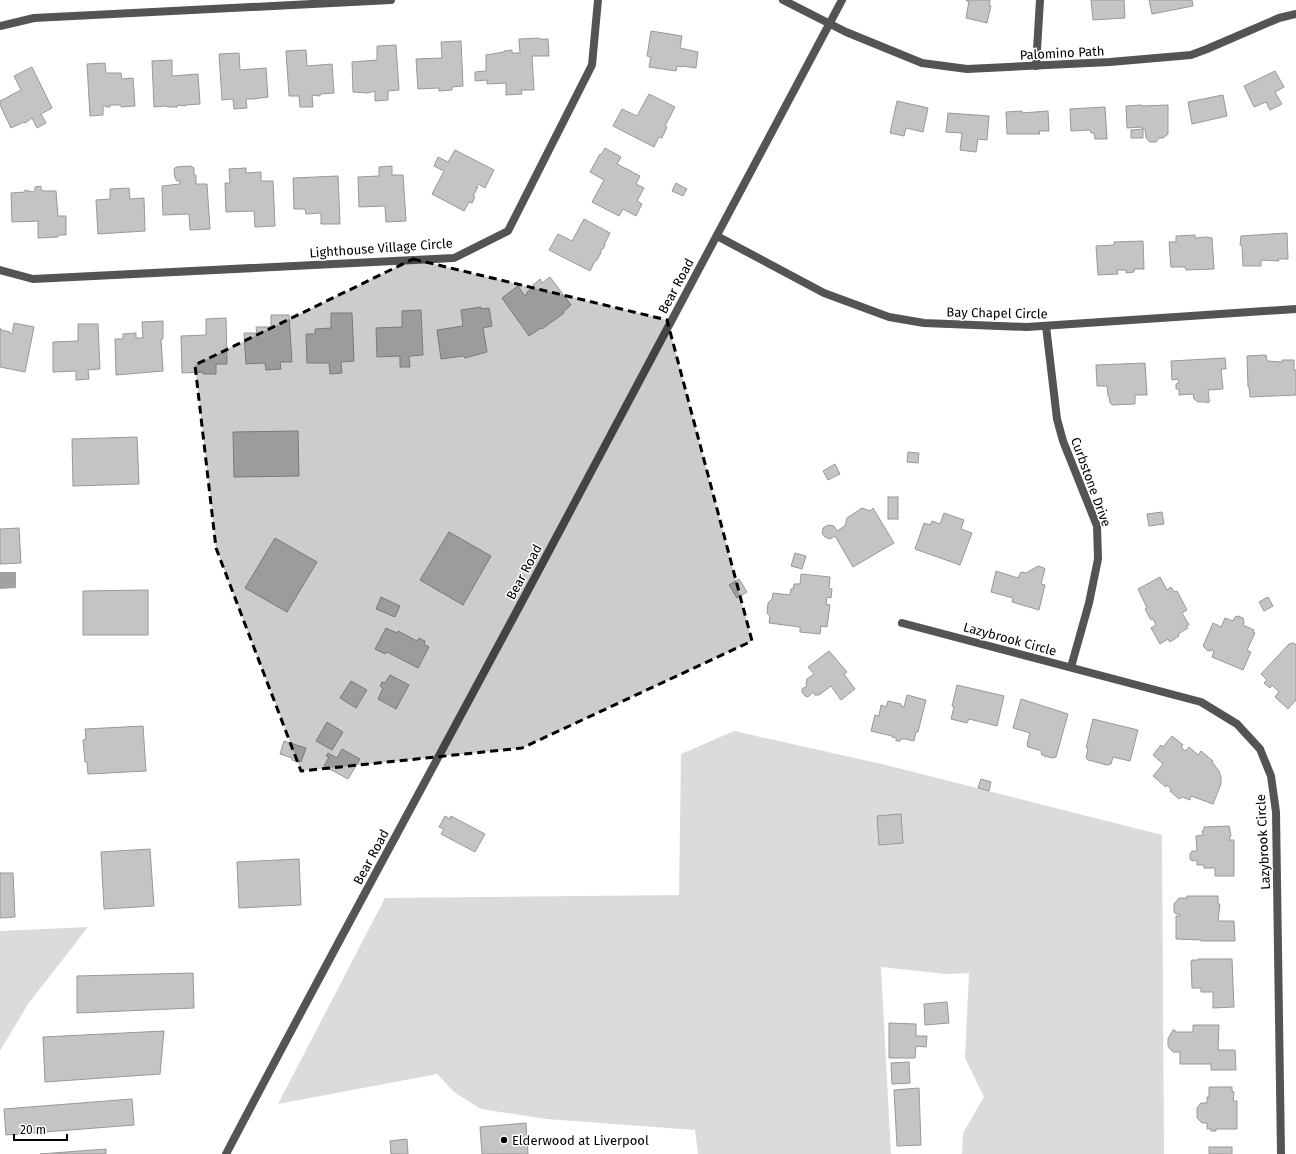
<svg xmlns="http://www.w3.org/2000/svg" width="1296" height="1154" font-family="'Fira Sans',sans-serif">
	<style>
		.green { fill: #dbdbdb }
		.water { fill: #a2a2a2 }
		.building { fill: #c4c4c4; stroke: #989898 }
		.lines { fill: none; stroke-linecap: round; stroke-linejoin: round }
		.minor { stroke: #545454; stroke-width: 8 }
		.tertiary { stroke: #545454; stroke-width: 8 }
		.marked { fill: #000; fill-opacity: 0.2; stroke: #000; stroke-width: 3; stroke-dasharray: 8 5; stroke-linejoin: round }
		.poi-dot { fill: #000; stroke: #fff; stroke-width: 1.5 }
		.labels { text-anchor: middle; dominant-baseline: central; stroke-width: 3; stroke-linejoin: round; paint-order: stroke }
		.street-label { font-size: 13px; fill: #000; stroke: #fff }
		.poi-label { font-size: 13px; fill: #000; stroke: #fff; text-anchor: start }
	</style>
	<rect width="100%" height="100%" fill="#fff"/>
	<g class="green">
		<path d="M734,731L886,765L1162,835L1164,1154H962L963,1133L984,1097L965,1058L969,973L946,974L881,967L891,1154H698L695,1130L547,1119L481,1109L454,1092L437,1074L278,1104L385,898L679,895L681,754Z"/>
		<path d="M88,927L28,1004L0,1051V931Z"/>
	</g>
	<path class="water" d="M0,572H16V588L0,589Z"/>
	<g class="building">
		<path d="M967,0H990L989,6H991L987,23L966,18L969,1H966Z"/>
		<path d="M1091,0H1124L1125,18L1093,20Z"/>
		<path d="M1149,0H1192L1193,6L1152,14Z"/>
		<path d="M651,31L682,36L680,48L698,52L696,68L683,66V67L677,66L676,71L649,67L651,57L647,56Z"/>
		<path d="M539,38V39H548L549,56H532L534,90H521L522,94L506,95V83L487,84V80L475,81V72L486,71V55L504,52V51L512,50V53H520L519,39Z"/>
		<path d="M461,41L463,86L452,87V90L439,91V88L418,89L416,59L442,58L441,42Z"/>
		<path d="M396,45L399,90L388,91V100L375,101V91L368,93L353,92L352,62L377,60V46Z"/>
		<path d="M306,50L307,66L332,64L334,93L320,94V96L312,95L313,107H300L299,96H289L286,51Z"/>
		<path d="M239,53L240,70L266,68L268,97L253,99H246L247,108L234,109L233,99L222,100L219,54Z"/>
		<path d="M172,60V76L198,74L200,104L185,105L186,106L178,105L177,107H168L166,106L154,107L152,61Z"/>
		<path d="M105,63L106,73H121L122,79L133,78L135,106L121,107V105H110V107H106V106H103V115L90,116L87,64Z"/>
		<path d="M32,67L52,108L41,114L46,123L37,128L32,118L25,123L24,122L11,128L0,105V101L21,90L14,76Z"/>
		<path d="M1275,71L1284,87L1275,92L1282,104L1270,110L1266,102L1254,107L1244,86Z"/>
		<path d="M649,94L675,107L665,126L667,127L662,138L659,137L654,147L613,126L622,109L637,116Z"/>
		<path d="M1223,95L1227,116L1192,124L1188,102Z"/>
		<path d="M897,101L928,108L923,132L906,128L904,136L890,133Z"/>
		<path d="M1142,105V106L1168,105V134L1163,138H1159L1156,142H1150L1146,138L1145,129H1143L1142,127L1127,128L1126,106Z"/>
		<path d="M1105,107L1107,139H1095L1094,133H1091L1090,130L1071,131L1070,109Z"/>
		<path d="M1022,111V113L1048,111L1049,131H1039L1040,134H1007L1006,112Z"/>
		<path d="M948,113L989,116L987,140L978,139L976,152L960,150L962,133L946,132Z"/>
		<path d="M1143,129V138H1131V130Z"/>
		<path d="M605,148L621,157L617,164L640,176L636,184L644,188L637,201L642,204L636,216L623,209L619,216L592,202L604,180L590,172L600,154L601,155Z"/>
		<path d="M455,150L494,170L485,188L478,184L476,187H478L473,196L475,197L472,203L469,202L464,211L432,194L444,171L434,166L438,157L448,162Z"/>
		<path d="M191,166L194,168V175H196V184H207L210,229L190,230L189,214L163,215L162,186L180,184V181H177L175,178L174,169L176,167Z"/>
		<path d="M392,166V175H403L406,221L386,222L385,206L359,207L358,177L379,176V167Z"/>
		<path d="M246,168V173L261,172V181H273L275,226L255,227L254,211L226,212L225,183H230L229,169Z"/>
		<path d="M338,176L340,224H321V213L306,214L305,209H294L293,178Z"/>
		<path d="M676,183L687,189L683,196L672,191Z"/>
		<path d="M41,186V190L44,191H56L58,216H66V235H58V237L38,238V221L12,222L11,193L25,192V190L33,192L35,190V187Z"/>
		<path d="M129,188L130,199L144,198L145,231L98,234L96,200L110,199V189Z"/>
		<path d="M584,219L610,233L604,245H605L603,249H601V253L597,260L595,261L590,271L549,250L558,234L572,241Z"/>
		<path d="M1287,233L1288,259H1278L1279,261L1261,260V266H1243L1242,245H1240L1241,236Z"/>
		<path d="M1195,235V238L1206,237L1212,238L1214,269L1186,270L1185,267H1171L1169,242H1176V236Z"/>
		<path d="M1143,241L1144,269H1134V272L1126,273V270H1117L1118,274L1098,275L1096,246L1114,245V242Z"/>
		<path d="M550,277L571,305L563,312L564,313L542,329L541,328L529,336L502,298L518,286L525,296L527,294L526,293L534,287L533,285L540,279L542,283Z"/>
		<path d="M481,307V309L489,308L492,326L483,328L487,352L465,358L463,356L441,359L437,330L463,326L461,310Z"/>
		<path d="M421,310L423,355L411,356L409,357L410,367H400V356L377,357L376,328L402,327V311Z"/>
		<path d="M331,313H352L354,361L341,362L342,373L330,374L329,363H307L306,334H315V329L331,328Z"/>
		<path d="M271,315H289L292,362H280L281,369L266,370L265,363L246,364L244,333H257L256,327H271Z"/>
		<path d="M226,318L227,364H216V374H203V372L182,373L181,336L206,335V319Z"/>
		<path d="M163,321V339H161L163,371L116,375L115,339H123V334L136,333V338H143L142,322Z"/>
		<path d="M14,323L34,327L25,372L0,367V328L1,330L10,332V334H12Z"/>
		<path d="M78,324H98L100,369L88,370L89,379L76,380V371L53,372V342L78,341Z"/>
		<path d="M1266,355L1267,361L1282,362V360H1294V370H1296V395L1250,397L1249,387H1248L1247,356Z"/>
		<path d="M1225,358L1226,369H1221L1223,389L1208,390L1209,399L1210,401L1208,403L1206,402H1198L1194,399L1193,394L1179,395V389H1176V384L1179,383L1178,379L1172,380L1171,361Z"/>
		<path d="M1145,363L1147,395H1135V404L1112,405L1110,402L1109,396H1108L1107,386H1097L1096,365Z"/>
		<path d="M298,431L299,476L234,477L233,432Z"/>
		<path d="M137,437L139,484L73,486L72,439Z"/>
		<path d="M908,452L919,453L918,463L907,462Z"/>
		<path d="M835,464L840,474L828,480L823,471Z"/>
		<rect x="888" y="497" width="10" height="22"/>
		<path d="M862,508L870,511L873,508L894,543L853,567L835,536L830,539L825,537L822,533L823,528L828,525L834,526L837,531L845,526L847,518Z"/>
		<path d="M1162,512L1164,524L1149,526L1147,514Z"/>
		<path d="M944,513L964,520L961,529L972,533L960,565L915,549L924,523L930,525L932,521L940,524Z"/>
		<path d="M19,528L21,563L0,564V529Z"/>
		<path d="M449,532L491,556L463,605L420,580Z"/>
		<path d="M275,538L317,562L287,612L245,588Z"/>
		<path d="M795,553L806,556L802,569L791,566Z"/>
		<path d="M1038,566L1044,568L1045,569L1041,584L1045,585L1039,610L1012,602L1013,598L991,592L996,571L1018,578L1021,572L1026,573Z"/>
		<path d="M801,574L830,577L829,588L832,589L831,598L827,597L826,604L830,605L827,627L821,626L820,634L800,632V627L769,623L770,616L767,613L768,603L772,599L773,593L790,595L791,589H793L794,584H800Z"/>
		<path d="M1160,577L1167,590L1171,587L1174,592L1177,591L1187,610L1182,613L1189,625L1186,626L1188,628L1178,634L1179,636L1170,642L1168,639L1160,644L1151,628L1156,625L1153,619L1151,620L1145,609L1147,608L1138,589Z"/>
		<path d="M739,579L747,592L737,598L729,585Z"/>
		<path d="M148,590V635H83V591Z"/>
		<path d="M381,597L400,606L395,617L376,609Z"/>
		<path d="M1268,597L1273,606L1264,611L1259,602Z"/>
		<path d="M1238,616L1243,618L1244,622L1243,625L1254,630L1253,632L1255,633L1247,650L1251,652L1243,670L1212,657L1214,651L1212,650L1208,651L1203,646L1213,623L1221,627L1225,618L1233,621L1235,617Z"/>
		<path d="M386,628L397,633L398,631L417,641L419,638L425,641L424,644L429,647L418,668L387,652L385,654L375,649Z"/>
		<path d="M1294,643L1296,645V700L1288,709L1275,697L1279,692L1272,685L1270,688L1264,683L1267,680L1261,674L1289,644Z"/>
		<path d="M829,651L847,672L844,674L855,689L841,700L831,686L819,695H815L813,692L808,697L805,696L802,692V689L807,686L806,684L807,679L814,674L808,667Z"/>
		<path d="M390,675L409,685L396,709L378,699L383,688L380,686L382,682L385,683Z"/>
		<path d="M351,681L367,690L356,708L340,698Z"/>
		<path d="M957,685L1004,696L997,726L969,719L967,723L951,719L954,707L952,706Z"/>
		<path d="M907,695L926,700L918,732H916L914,741L905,739H901L900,741H896V738L892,737V736L871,731L875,715L879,716L881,705L886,707L888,701L901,704V706L904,707Z"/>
		<path d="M1021,699L1068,714L1056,757L1053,758L1044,756L1041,754L1042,751L1028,747L1027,744L1030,733L1013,728Z"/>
		<path d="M1093,719L1138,730L1130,761L1113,757L1111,764L1107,765L1088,760L1086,758L1088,748H1086Z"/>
		<path d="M327,722L343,732L332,750L316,741Z"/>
		<path d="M143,726L146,771L88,774L87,762H85L83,740L86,739L85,729Z"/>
		<path d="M1172,736L1183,745L1181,747L1185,751L1189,747L1198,755L1201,751L1213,761L1212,762L1219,771L1221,777V784L1213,804L1191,796L1190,800L1182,797L1179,799L1170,791L1171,789L1167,785L1166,787L1153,776L1163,764L1153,755L1161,745L1163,747Z"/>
		<path d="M284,741L306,748L301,762L299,761L298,762L292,760V758L280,754Z"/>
		<path d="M342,749L360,759L348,779L324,766L329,757L326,756L328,753L337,758Z"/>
		<path d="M981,779L991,782L989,791L978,788Z"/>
		<path d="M901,814L903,843L879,845L877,816Z"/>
		<path d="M445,816L450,819L451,816L485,834L475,852L441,834L444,829L439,827Z"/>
		<path d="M1229,826L1231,835L1229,840H1234V876H1215V868H1204V865H1197V860L1192,861L1190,859V854L1192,851H1197L1196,836L1203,835L1202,831L1204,830V827Z"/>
		<path d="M150,849L154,906L104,909L101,852Z"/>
		<path d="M299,859L301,905L239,908L237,862Z"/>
		<path d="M0,873H13L15,917L0,918Z"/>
		<path d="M1187,896H1218V904H1220L1218,921H1234L1235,941H1201V940L1176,939V916H1180V914H1176L1174,912V904L1179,898H1187Z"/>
		<path d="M1198,959H1232L1234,1007L1213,1008V992H1201V988H1192L1191,962L1192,960H1198Z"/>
		<path d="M193,973L194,1008L77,1013V976Z"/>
		<path d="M947,1002L949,1023L925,1025L924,1004Z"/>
		<path d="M889,1023L916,1024V1036H927L926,1047L916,1046L915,1058H889Z"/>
		<path d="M1193,1025H1219L1218,1050H1235L1236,1070H1211V1064H1180V1052H1173L1171,1050L1168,1046V1039L1173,1030H1175V1032H1193Z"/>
		<path d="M164,1031L160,1074L45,1082L43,1037Z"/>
		<path d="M909,1062L910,1083L892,1084L891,1063Z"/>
		<path d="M1209,1087H1232V1091L1234,1092L1233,1101H1237V1129H1216V1131H1211V1129H1207V1123H1202L1197,1118V1108L1201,1103H1207V1097H1209Z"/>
		<path d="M919,1088L921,1145L897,1146L894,1090Z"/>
		<path d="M132,1099L134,1125L6,1135L4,1109Z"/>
		<path d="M526,1123L528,1154H482L480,1127Z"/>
		<path d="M407,1139L408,1154H391L390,1141Z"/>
		<rect x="1209" y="1147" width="23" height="7"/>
		<path d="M106,1149V1154H40Z"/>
	</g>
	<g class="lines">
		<g class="minor">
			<path d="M783,0L846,32L922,63L967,69L1110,62L1191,55L1207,49L1279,18L1296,14"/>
			<path d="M0,26L34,18L391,0"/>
			<path d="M1036,66L1040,0"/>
			<path d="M717,236L824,293L889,317L924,323L1027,327L1296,309"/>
			<path d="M0,270L33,279L454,258L508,231L592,65L598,0"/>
			<path d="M1046,326L1057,419L1063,441L1097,526L1098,559L1089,603L1071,667"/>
			<path d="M902,623L1201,702L1237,724L1260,749L1271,776L1276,812L1281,1154"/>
		</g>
		<path class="tertiary" d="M226,1154C335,946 448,741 558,534C653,356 746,177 842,0"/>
	</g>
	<path class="marked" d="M413,259L667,320L752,641L522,748L301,771L216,548L195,365Z"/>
	<circle class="poi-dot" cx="504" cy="1140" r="4"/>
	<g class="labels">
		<g class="street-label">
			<text transform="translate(1062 53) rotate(-3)">Palomino Path</text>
			<text transform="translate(381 248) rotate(-4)">Lighthouse Village Circle</text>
			<text transform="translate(676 286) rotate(-62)">Bear Road</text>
			<text transform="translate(997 313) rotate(1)">Bay Chapel Circle</text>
			<text transform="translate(1091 482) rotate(70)">Curbstone Drive</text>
			<text transform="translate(524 572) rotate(-62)">Bear Road</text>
			<text transform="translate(1010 639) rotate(15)">Lazybrook Circle</text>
			<text transform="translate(1263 842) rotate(-93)">Lazybrook Circle</text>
			<text transform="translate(371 857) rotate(-62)">Bear Road</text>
		</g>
		<g class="poi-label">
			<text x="512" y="1140">Elderwood at Liverpool</text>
		</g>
	</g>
	<path d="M14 1134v6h53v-6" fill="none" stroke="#000000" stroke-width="2"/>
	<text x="20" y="1134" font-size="12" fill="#000000" stroke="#ffffff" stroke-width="3" paint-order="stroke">20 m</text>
</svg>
